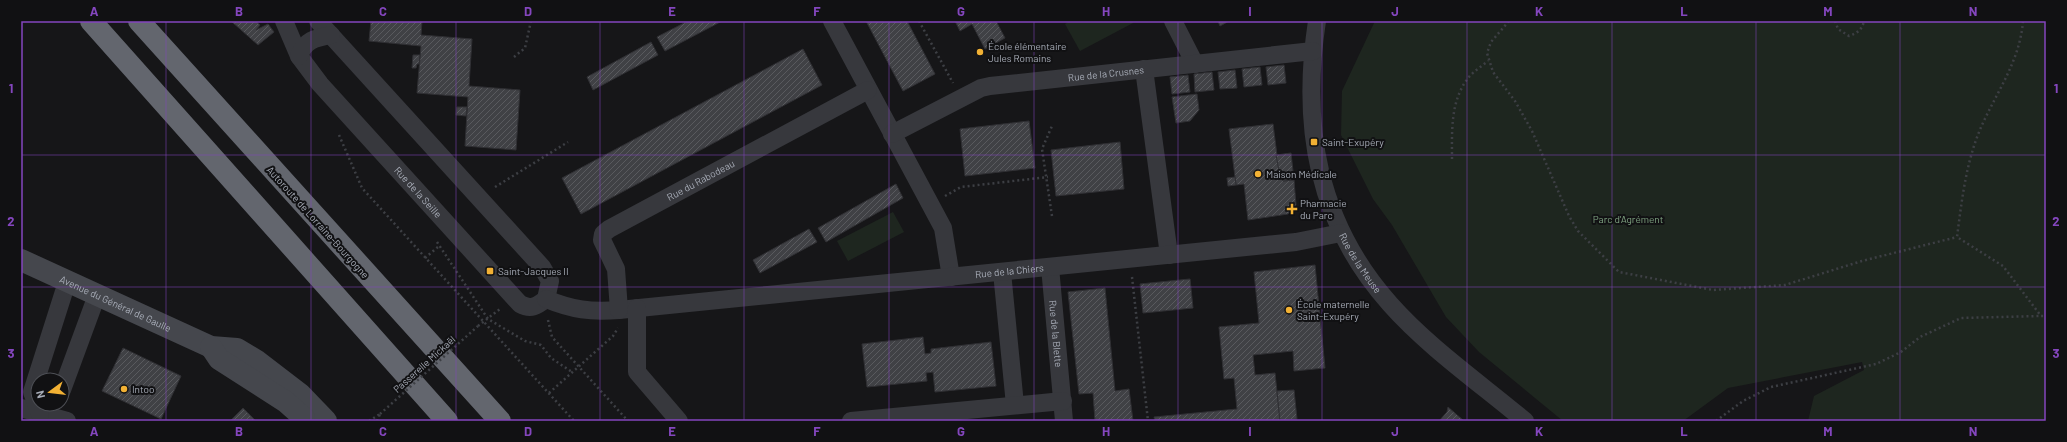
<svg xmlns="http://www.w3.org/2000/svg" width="2067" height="442" font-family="Barlow,sans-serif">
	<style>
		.green { fill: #1e261f }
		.building { fill: url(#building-hatch); stroke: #303034 }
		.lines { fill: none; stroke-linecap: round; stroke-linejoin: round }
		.path { stroke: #3d3f44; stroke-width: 2.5; stroke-dasharray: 2 3; stroke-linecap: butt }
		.minor { stroke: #37383d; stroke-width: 18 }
		.secondary { stroke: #45474d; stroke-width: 22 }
		.motorway { stroke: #63666e; stroke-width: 22 }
		.path-bridge { stroke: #3d3f44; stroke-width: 2.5; stroke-dasharray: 2 3; stroke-linecap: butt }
		.grid { fill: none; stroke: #8446be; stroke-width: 1; stroke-opacity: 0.55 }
		.poi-dot { fill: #f2b134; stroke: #111113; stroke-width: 1.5 }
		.labels { text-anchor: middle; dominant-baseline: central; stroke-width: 4; stroke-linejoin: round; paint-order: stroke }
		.poi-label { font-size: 10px; fill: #a8adb8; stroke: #111113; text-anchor: start }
		.street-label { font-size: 10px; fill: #a8adb8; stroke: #111113 }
		.park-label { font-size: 10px; fill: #7fa381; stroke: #111113 }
		.neatline { fill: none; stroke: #8446be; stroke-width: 1.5 }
		.grid-label { font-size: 13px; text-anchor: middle; font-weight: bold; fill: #8446be }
	</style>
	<defs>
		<pattern id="building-hatch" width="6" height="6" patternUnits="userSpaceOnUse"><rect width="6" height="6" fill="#404145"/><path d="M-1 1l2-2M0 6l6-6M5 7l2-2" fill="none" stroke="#595a5e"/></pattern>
	</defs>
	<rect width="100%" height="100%" fill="#161618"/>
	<g class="green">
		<path d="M1070,21H1132L1133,23L1080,51L1065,24Z"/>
		<path d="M1375,21H2046V421H1808L1814,396L1864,370L1862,362L1728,388L1683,421H1563L1479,352L1446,317L1392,225L1373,199L1341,135L1342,91Z"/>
		<path d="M893,212L904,232L848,261L837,241Z"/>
	</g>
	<g class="building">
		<path d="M231,21H256L260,25L256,30L268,24L274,32L258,45Z"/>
		<path d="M371,21H422L421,35L472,39L469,86L520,90L516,150L465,146L468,97L417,93L421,46L369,41Z"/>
		<path d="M688,21H722L665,51L657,37Z"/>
		<path d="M866,21H907L935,74L903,91Z"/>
		<path d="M955,21H996L1005,38L985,49L972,24L960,31Z"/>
		<path d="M1218,21H1229L1220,26Z"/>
		<path d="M651,42L658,55L593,90L587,77Z"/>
		<path d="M803,49L822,85L581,214L562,178Z"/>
		<path d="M413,55H420L419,64H417L416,68H412Z"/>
		<path d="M1284,65L1286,83L1268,85L1266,67Z"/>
		<path d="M1260,67L1262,85L1244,87L1242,69Z"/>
		<path d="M1235,70L1237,88L1220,89L1218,72Z"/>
		<path d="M1212,72L1214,90L1195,92L1194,74Z"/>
		<path d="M1188,75L1190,92L1172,94L1170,77Z"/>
		<path d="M1197,94L1199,110L1190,121L1176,123L1172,97Z"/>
		<path d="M457,107H467L466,116L456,115Z"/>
		<path d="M1029,121L1035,168L965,176L960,129Z"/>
		<path d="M1273,124L1279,171H1282L1283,181L1294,180L1296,205L1288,214L1248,220L1244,184L1236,185L1229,129Z"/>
		<path d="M1120,142L1124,189L1056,196L1051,150Z"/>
		<path d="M1291,153L1294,180L1283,181L1282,171H1279L1276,155Z"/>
		<path d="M1235,177L1236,185L1228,186L1227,178Z"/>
		<path d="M896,184L903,198L826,242L818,228Z"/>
		<path d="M809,229L817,242L760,273L753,260Z"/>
		<path d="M1315,265L1325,368L1294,371L1293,351L1253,355L1255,375L1275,373L1280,421H1155L1154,417L1237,409L1234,378L1224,379L1219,327L1259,323L1254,272Z"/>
		<path d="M1190,279L1193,308L1143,313L1140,284Z"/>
		<path d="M1105,288L1115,391L1129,389L1133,421H1095L1093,393L1079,394L1068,292Z"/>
		<path d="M923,337L925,354L931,353V349L991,342L996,386L935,392L933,372L926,373L927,381L867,387L862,344Z"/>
		<path d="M123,348L181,376L161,419L102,391Z"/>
		<path d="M1294,390L1297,419L1280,421L1277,391Z"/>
		<path d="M1448,407L1464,421H1439L1447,412Z"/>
		<path d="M243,408L256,421H230Z"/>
	</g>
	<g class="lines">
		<g class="path">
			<path d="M919,21L953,83"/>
			<path d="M1509,21L1491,42L1487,53L1493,72L1515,101L1532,131L1569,216L1578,231L1619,272L1713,290L1785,285L1862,261L1957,237"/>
			<path d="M1835,21L1838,29L1849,36C1857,33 1862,30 1864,21"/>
			<path d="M2023,21C2020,60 1998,90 1982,125C1966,161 1962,199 1957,237L2003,266L2041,316H2046"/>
			<path d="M514,57L525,48L531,21"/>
			<path d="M339,135L362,188L574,421"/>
			<path d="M1452,159C1452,131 1450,100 1469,77C1474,71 1482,66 1488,61"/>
			<path d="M495,187L568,142"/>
			<path d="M945,196L961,187L1048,177"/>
			<path d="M1052,216L1042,149L1052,126"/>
			<path d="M437,242L488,319L525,341L541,345L551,358L572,372"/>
			<path d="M425,258L439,246"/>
			<path d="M1132,277L1148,421"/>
			<path d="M548,320L552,337L628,421"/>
			<path d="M478,326L500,309"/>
			<path d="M549,393L613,336L618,328"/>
			<path d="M369,421L380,414"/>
			<path d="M377,421L380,414"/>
			<path d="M1716,421L1743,401L1771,387L1876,364L1901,352L1920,337L1961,318L2041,316"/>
		</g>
		<g class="minor">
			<path id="s1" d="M284,21L299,56L320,84L520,304C531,310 537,306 546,299L550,281L542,267L318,21"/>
			<path d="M832,21L943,228L951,277"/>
			<path d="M1173,21L1195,64"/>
			<path id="s2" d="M1317,21C1301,126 1317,222 1390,304C1428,347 1481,384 1525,421"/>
			<path d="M299,56C305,40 315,38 331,35"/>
			<path d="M1144,69L1169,255"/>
			<path id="s3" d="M892,134L981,88L990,86L1313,51"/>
			<path id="s4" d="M1050,267L1064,421"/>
			<path d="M1002,272L1015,405"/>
			<path id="s5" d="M546,299C573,310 590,312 619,310L1296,242L1341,233"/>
			<path d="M637,308V372L679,421"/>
			<path id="s6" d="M619,310L616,269L602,240L603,234L609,229L868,90"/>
			<path d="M62,390L97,295"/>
			<path d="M21,408L67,421"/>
			<path d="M40,414L32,392L67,282"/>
			<path d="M851,421L1063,401"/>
		</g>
		<g class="secondary">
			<path id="s7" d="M21,260L211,347L237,349L257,361L300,394L326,421"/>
			<path d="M211,347L219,359L286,402L304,418"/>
		</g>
		<g class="motorway">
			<path d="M91,21L447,421"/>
			<path d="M139,21L500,421"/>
		</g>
		<path class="path-bridge" d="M380,414L478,326"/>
	</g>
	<path class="grid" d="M166,21V421M311,21V421M456,21V421M600,21V421M744,21V421M889,21V421M1034,21V421M1178,21V421M1322,21V421M1467,21V421M1612,21V421M1756,21V421M1900,21V421M21,155H2046M21,287H2046"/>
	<g class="poi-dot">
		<circle cx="980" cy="52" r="4"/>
		<rect x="1310" y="138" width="8" height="8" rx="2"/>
		<circle cx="1258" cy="174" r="4"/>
		<path d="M1290 203h4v4h4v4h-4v4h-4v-4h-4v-4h4z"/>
		<rect x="486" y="267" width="8" height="8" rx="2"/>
		<circle cx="1289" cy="310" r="4"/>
		<circle cx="124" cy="389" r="4"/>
	</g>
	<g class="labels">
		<g class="poi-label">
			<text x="988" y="46">École élémentaire<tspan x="988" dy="12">Jules Romains</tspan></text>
			<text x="1322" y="142">Saint-Exupéry</text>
			<text x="1266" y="174">Maison Médicale</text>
			<text x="1300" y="203">Pharmacie<tspan x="1300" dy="12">du Parc</tspan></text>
			<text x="498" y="271">Saint-Jacques II</text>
			<text x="1297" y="304">École maternelle<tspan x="1297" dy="12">Saint-Exupéry</tspan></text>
			<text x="132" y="389">Intoo</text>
		</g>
		<g class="street-label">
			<text stroke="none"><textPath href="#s3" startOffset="226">Rue de la Crusnes</textPath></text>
			<text stroke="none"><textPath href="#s6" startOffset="191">Rue du Rabodeau</textPath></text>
			<text stroke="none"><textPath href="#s1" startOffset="219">Rue de la Seille</textPath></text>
			<text transform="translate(318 222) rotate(48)">Autoroute de Lorraine-Bourgogne</text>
			<text stroke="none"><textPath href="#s2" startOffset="252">Rue de la Meuse</textPath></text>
			<text stroke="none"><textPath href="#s5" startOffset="467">Rue de la Chiers</textPath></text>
			<text stroke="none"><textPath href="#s7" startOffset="104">Avenue du Général de Gaulle</textPath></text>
			<text stroke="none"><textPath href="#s4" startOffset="67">Rue de la Blette</textPath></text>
			<text transform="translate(424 364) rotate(-42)">Passerelle Mickaël</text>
		</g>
		<g class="park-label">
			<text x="1628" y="219">Parc d'Agrément</text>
		</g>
	</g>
	<rect width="2067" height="442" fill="none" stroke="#111113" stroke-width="44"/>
	<g transform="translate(50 392) rotate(255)"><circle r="19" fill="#111113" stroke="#4d4f55"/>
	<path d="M0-3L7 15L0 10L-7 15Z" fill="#f2b134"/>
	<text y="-6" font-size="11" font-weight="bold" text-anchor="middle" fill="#a8adb8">N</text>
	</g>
	<rect x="22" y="22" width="2023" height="398" class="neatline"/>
	<g class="grid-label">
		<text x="94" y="16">A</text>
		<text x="239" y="16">B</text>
		<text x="383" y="16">C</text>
		<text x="528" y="16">D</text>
		<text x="672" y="16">E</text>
		<text x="817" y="16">F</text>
		<text x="961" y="16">G</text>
		<text x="1106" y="16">H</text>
		<text x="1250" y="16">I</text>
		<text x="1395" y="16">J</text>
		<text x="1539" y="16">K</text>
		<text x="1684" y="16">L</text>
		<text x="1828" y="16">M</text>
		<text x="1973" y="16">N</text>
		<text x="11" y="93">1</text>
		<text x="2056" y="93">1</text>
		<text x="11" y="226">2</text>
		<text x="2056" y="226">2</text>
		<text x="11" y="358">3</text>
		<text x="2056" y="358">3</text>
		<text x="94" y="436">A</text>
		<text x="239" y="436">B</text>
		<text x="383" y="436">C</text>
		<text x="528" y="436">D</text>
		<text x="672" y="436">E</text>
		<text x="817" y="436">F</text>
		<text x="961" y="436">G</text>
		<text x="1106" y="436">H</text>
		<text x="1250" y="436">I</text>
		<text x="1395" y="436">J</text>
		<text x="1539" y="436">K</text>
		<text x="1684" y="436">L</text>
		<text x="1828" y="436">M</text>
		<text x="1973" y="436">N</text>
	</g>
</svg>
